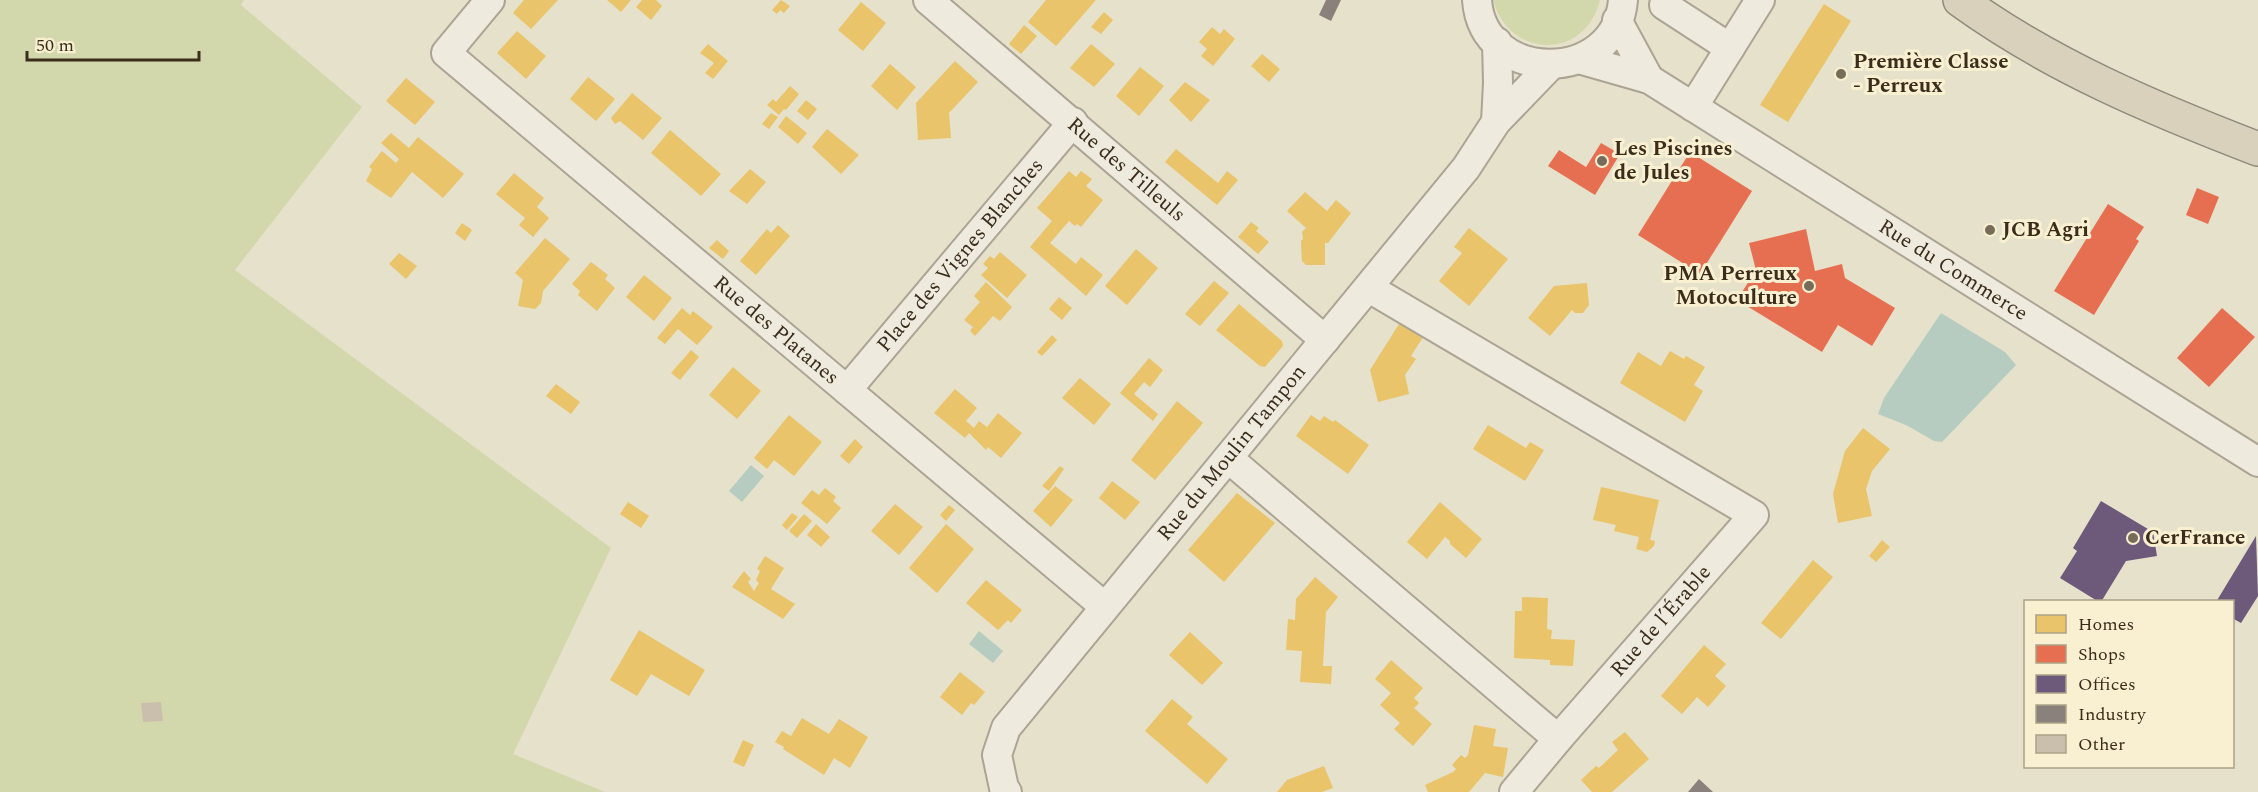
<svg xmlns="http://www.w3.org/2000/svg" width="2258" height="792" font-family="Spectral,serif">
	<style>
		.green { fill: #d3d8ac }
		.water { fill: #b7ccc1 }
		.homes { fill: #e9c46a }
		.shops { fill: #e76f51 }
		.offices { fill: #6d597a }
		.industry { fill: #8a817c }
		.building { fill: #cabfac }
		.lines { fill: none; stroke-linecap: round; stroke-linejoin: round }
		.minor-casing { stroke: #aba495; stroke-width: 32 }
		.highway-casing { stroke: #908a7b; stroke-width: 36 }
		.minor { stroke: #eeeadd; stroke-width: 28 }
		.highway { stroke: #d9d1bb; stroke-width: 33 }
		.poi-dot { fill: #766c59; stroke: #f8f0d0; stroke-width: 2 }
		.labels { text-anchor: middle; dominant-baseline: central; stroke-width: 6; stroke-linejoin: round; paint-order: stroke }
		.poi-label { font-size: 21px; font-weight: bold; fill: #3a2d1c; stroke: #f8f0d0; text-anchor: start }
		.street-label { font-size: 21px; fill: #3a2d1c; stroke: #f8f0d0 }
	</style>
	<rect width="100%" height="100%" fill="#e6e1cb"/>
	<g class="green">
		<path d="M0,0H244L241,5L362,107L235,270L611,548L513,754L605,792H0Z"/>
		<path d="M1493,0H1600C1585,61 1509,59 1493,0Z"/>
	</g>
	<g class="water">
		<path d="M1941,313L2005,352L2016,365L1942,442L1934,441L1906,425L1878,414L1884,398Z"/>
		<path d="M751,465L764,476L742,502L729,491Z"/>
		<path d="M979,631L1003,651L993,663L969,644Z"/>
	</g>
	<g class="homes">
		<path d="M524,0H558L531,29L513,13Z"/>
		<path d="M607,0H631L621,12Z"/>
		<path d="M642,0H656L662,6L651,20L636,7Z"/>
		<path d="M781,0L790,6L784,13L780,10L777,14L772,10Z"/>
		<path d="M1046,0H1096L1056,46L1028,22Z"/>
		<path d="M861,2L886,23L863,51L838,30Z"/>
		<path d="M1824,4L1851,21L1788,122L1760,105Z"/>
		<path d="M1104,12L1113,20L1101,34L1091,27Z"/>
		<path d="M1024,25L1037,36L1021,54L1009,44Z"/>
		<path d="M1212,27L1220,34L1224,29L1235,39L1213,66L1201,56L1207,49L1199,42Z"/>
		<path d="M517,31L546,56L526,79L497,53Z"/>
		<path d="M708,44L728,61L713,79L705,73L714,63L700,53Z"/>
		<path d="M1091,44L1115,64L1094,87L1070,68Z"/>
		<path d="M1262,54L1280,69L1269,82L1251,66Z"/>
		<path d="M955,61L978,82L949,113L951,138L918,140L916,103Z"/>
		<path d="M890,64L916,87L897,110L871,86Z"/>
		<path d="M1140,67L1164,86L1139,116L1116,96Z"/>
		<path d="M588,77L615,99L596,121L570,99Z"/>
		<path d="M406,78L435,102L415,125L386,101Z"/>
		<path d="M1185,82L1210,100L1191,122L1169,100Z"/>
		<path d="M790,86L799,94L786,110L784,109L779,115L767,105L773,99L776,102Z"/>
		<path d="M632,93L662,118L643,140L620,121L615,124L612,120L611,118Z"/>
		<path d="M806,100L817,109L808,120L797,111Z"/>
		<path d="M771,113L778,117L769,129L762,124Z"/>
		<path d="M786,116L807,133L798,144L778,127Z"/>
		<path d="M827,129L859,155L841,174L812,147Z"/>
		<path d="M670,130L721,174L701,196L651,153Z"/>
		<path d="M391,133L409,148L418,137L464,174L443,198L412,172L391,198L366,181L372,169L369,167L382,151L396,163L399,159L381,143Z"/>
		<path d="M1176,149L1218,183L1227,171L1238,180L1217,205L1165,162Z"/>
		<path d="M750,169L766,182L747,204L729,191Z"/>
		<path d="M1069,171L1076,177L1081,171L1092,179L1086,186L1103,200L1081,227L1077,224L1075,226L1069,221L1050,243L1076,264L1081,257L1103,275L1086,296L1030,247L1052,221L1037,208Z"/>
		<path d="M514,173L544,198L537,207L549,218L533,237L519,225L525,218L496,194Z"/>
		<path d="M1305,192L1327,211L1336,200L1351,213L1328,243H1325V265H1306L1302,261L1301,241L1303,239L1302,232L1306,228L1287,211Z"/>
		<path d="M1251,222L1259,228L1256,231L1269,242L1258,254L1238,237Z"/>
		<path d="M462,223L472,230L465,241L455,233Z"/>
		<path d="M778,225L790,236L756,275L740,261L767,229L771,233Z"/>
		<path d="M1469,228L1508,259L1469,306L1439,281L1462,253L1454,247Z"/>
		<path d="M545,238L570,259L543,291L541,303L535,309L518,306L523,280L515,273Z"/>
		<path d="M717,240L729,251L723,259L709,248Z"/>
		<path d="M1136,249L1158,268L1127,305L1105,286Z"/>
		<path d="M1000,252L1027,275L1007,298L981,275L988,268L983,264L990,256L994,259Z"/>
		<path d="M399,253L417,266L406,279L389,264Z"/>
		<path d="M591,262L608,275L605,279L615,288L597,311L578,295L580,291L572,284Z"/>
		<path d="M644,275L672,298L654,321L626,297Z"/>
		<path d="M1214,281L1229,293L1200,326L1185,314Z"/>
		<path d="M986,282L1012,307L1000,321L993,316L975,336L970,331L973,327L964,320L980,302L974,296Z"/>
		<path d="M1587,283L1589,305L1583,313H1575L1572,310L1550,336L1528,318L1554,286Z"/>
		<path d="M1059,297L1072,308L1062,320L1049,309Z"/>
		<path d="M1239,304L1282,341L1283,346L1265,367L1260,366L1216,330Z"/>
		<path d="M682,308L690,315L693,311L713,327L697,345L678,329L665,344L657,338Z"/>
		<path d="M1399,324L1423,337L1411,356L1416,359L1405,375L1409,394L1378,402L1370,370Z"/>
		<path d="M1052,335L1057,340L1042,356L1037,352Z"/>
		<path d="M691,350L699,357L680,380L671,373Z"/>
		<path d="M1670,351L1684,359L1686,356L1705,367L1694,385L1703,391L1685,422L1620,383L1638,352L1661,366Z"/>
		<path d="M1149,358L1163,370L1150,387L1144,382L1134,394L1158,414L1153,421L1120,393Z"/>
		<path d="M733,367L761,391L737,419L709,395Z"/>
		<path d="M1080,378L1111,404L1094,425L1062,398Z"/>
		<path d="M556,384L580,402L571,414L546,396Z"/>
		<path d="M955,389L977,408L966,421L974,428L979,421L987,427L998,413L1022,433L1001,458L988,447L986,450L969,433L965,438L934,413Z"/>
		<path d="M1177,401L1203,423L1155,480L1131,460Z"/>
		<path d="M789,415L822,442L794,476L774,460L767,469L754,458Z"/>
		<path d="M1311,415L1320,421L1324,416L1333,422L1335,420L1369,445L1348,474L1296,436Z"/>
		<path d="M1488,425L1526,448L1530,442L1544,450L1525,481L1473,449Z"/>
		<path d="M1863,428L1890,449L1872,471L1866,489L1872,516L1838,523L1833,494L1845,451Z"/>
		<path d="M855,439L863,447L849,464L840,456Z"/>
		<path d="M1060,466L1064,469L1049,491L1042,486Z"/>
		<path d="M1112,481L1140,502L1125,520L1099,498Z"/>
		<path d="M1055,486L1073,500L1051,527L1033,511Z"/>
		<path d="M1601,487L1659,500L1650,540L1655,541L1654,546L1647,552L1636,549L1639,537L1614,531L1616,525L1593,520Z"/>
		<path d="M825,488L836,497L833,501L841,508L827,524L801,503L812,490L819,495Z"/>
		<path d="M1237,493L1275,523L1224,582L1188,550Z"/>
		<path d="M628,502L649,516L641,528L620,514Z"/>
		<path d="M1440,502L1482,539L1466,558L1450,544V541L1445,537L1427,559L1407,542Z"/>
		<path d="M895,504L923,527L899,555L871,531Z"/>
		<path d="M949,505L955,510L946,521L940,515Z"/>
		<path d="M792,513L798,517L787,530L782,525Z"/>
		<path d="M804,514L812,521L797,538L789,531Z"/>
		<path d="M816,524L830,537L821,547L807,535Z"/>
		<path d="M946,524L974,549L937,593L909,568Z"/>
		<path d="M1882,540L1890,547L1876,562L1869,556Z"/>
		<path d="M765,556L784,568L771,589L795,604L783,619L732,587L744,571L751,579L748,582L754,591L759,583L756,580L760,571L757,569Z"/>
		<path d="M1813,560L1833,577L1781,639L1761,623Z"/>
		<path d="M1315,577L1338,597L1326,612L1323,666H1332L1331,684L1300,682L1302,651L1286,650L1288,619L1295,620L1296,599Z"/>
		<path d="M986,580L1022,610L1011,623L1008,620L998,630L966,603Z"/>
		<path d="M1522,597L1548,598L1547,629L1552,630L1551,639L1575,640L1573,666L1550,665V660L1514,658L1515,611H1522Z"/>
		<path d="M639,630L705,670L689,696L651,674L637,696L610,680Z"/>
		<path d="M1190,632L1223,663L1202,685L1169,655Z"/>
		<path d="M1704,645L1726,664L1715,676L1726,686L1708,707L1697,697L1682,714L1661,696Z"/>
		<path d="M1391,660L1423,688L1414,698L1419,703L1414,708L1432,724L1413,746L1394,729L1400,723L1380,705L1391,693L1375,679Z"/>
		<path d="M960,672L985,692L974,705L971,703L962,715L940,697Z"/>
		<path d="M1172,699L1193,717L1187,724L1228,759L1207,784L1145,731Z"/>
		<path d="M802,718L829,734L839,719L868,737L850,768L834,758L824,775L783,749L784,747L775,742L782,731L791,736Z"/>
		<path d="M1474,725L1496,729L1493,746L1508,748L1503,777L1485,773L1469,792H1428L1425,785L1453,772L1456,769L1452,765L1461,755L1465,758L1468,755Z"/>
		<path d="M1625,732L1649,759L1612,792H1592L1581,780L1596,766L1599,768L1618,750L1612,742Z"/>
		<path d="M743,740L754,745L744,767L733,762Z"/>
		<path d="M1324,766L1333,788L1322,792H1277L1287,780Z"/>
	</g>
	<g class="shops">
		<path d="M1601,143L1620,154L1595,195L1548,166L1559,150L1586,167Z"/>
		<path d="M1690,152L1752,191L1700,274L1638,235Z"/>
		<path d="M2197,188L2219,197L2208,224L2186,215Z"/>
		<path d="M2108,204L2144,227L2136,239L2139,241L2094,315L2054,291Z"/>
		<path d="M1806,229L1815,271L1842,264L1845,278L1895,308L1872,346L1838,325L1822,352L1737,300L1756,270L1749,243Z"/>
		<path d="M2222,308L2255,337L2209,387L2177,358Z"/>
	</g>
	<g class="offices">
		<path d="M2101,501L2153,532L2157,556L2126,561L2101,602H2099L2060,578L2077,551L2073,548Z"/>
		<path d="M2256,536L2258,596L2241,623L2232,618V602H2216Z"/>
	</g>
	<g class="industry">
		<path d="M1326,0H1341L1331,21L1319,15Z"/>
		<path d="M1699,779L1713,792H1688Z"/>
	</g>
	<path class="building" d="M161,702L163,721L143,722L141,703Z"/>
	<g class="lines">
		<defs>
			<g id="minor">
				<path id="s1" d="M490,0L446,53L1105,607"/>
				<path id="s2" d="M928,0L1325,340"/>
				<path d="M1477,0C1483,85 1616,85 1623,0"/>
				<path d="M1664,5L1730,48"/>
				<path d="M1617,20L1649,79"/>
				<path id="s3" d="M1579,59L1649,79L2258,462"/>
				<path d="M1693,107L1760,0"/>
				<path d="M1496,122L1498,83L1497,42"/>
				<path id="s4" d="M847,390L1073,122"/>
				<path id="s5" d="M1228,458L1558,739L1754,515L1369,288"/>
				<path id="s6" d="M1007,792L1004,788L997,755L1006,728L1466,168L1496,122L1551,65"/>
				<path d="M1514,792L1558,739"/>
			</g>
			<path id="highway" d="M1960,0C2051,66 2154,109 2258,149"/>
		</defs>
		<use href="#minor" class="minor-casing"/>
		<use href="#highway" class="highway-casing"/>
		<use href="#minor" class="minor"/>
		<use href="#highway" class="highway"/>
	</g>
	<g class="poi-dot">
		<circle cx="1841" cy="74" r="6"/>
		<circle cx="1602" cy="161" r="6"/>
		<circle cx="1990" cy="230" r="6"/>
		<circle cx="1809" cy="286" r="6"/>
		<circle cx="2133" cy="538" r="6"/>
	</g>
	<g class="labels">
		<g class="poi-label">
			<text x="1853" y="62">Première Classe<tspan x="1853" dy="24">- Perreux</tspan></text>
			<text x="1614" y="149">Les Piscines<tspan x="1614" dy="24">de Jules</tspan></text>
			<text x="2002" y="230">JCB Agri</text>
			<text x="1797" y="274" text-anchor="end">PMA Perreux<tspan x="1797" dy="24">Motoculture</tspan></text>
			<text x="2145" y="538">CerFrance</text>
		</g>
		<g class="street-label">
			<text stroke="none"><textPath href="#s2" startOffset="261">Rue des Tilleuls</textPath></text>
			<text stroke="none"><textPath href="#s4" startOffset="176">Place des Vignes Blanches</textPath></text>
			<text stroke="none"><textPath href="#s3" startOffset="432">Rue du Commerce</textPath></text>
			<text stroke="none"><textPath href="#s1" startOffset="500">Rue des Platanes</textPath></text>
			<text stroke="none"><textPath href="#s6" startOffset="423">Rue du Moulin Tampon</textPath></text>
			<text stroke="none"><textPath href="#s5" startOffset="590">Rue de l’Érable</textPath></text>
		</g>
	</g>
	<rect x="2024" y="600" width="210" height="168" fill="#f8f0d0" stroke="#aca288" stroke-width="1.5"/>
	<rect x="2036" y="615" width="30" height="18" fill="#e9c46a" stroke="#aca288" stroke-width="1.5"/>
	<text x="2078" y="630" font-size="18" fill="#3a2d1c">Homes</text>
	<rect x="2036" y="645" width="30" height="18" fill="#e76f51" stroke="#aca288" stroke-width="1.5"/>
	<text x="2078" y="660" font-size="18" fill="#3a2d1c">Shops</text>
	<rect x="2036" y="675" width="30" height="18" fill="#6d597a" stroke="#aca288" stroke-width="1.5"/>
	<text x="2078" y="690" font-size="18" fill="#3a2d1c">Offices</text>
	<rect x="2036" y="705" width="30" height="18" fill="#8a817c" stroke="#aca288" stroke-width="1.5"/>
	<text x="2078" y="720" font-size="18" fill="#3a2d1c">Industry</text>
	<rect x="2036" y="735" width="30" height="18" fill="#cabfac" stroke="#aca288" stroke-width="1.5"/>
	<text x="2078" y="750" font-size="18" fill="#3a2d1c">Other</text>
	<path d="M27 51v9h172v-9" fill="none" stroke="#3a2d1c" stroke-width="3"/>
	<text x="36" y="51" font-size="18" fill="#3a2d1c" stroke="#f8f0d0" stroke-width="4.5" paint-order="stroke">50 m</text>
</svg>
